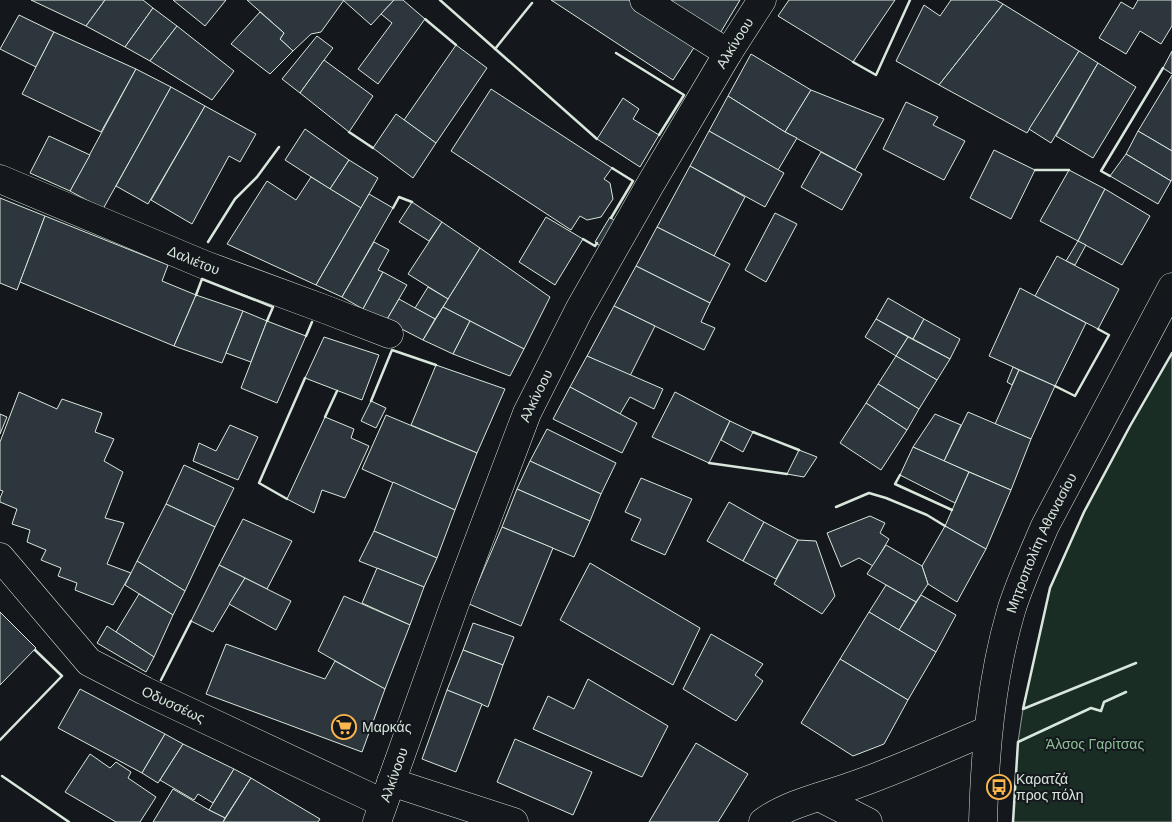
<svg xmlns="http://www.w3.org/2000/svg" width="1172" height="822" font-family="Rubik,sans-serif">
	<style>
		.green { fill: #1a2d24; stroke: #939e99 }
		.building { fill: #2c363c; stroke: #d8e6dc }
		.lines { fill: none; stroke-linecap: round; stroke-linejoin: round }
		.minor-casing { stroke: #d8e6dc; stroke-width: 29 }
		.minor { stroke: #14181c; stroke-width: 28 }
		.wall { stroke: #d8e6dc; stroke-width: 2.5 }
		.labels { text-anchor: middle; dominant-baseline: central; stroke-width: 4; stroke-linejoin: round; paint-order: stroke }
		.street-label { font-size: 14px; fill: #d8e6dc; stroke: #14181c }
		.poi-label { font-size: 14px; fill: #d8e6dc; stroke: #14181c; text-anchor: start }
		.park-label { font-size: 14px; fill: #8ac095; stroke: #14181c }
	</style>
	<rect width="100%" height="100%" fill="#14181c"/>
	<path class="green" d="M1172,353V822H1013L1018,742L1023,709L1050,588L1084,512L1130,426Z"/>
	<g class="building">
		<path d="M31,0H105L86,26Z"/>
		<path d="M105,0H143L153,8L125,47L86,26Z"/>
		<path d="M173,0H226L205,26Z"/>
		<path d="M247,0H344L321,32L311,34L293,51L280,39L284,33Z"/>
		<path d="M343,0H394L371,25Z"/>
		<path d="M394,0H403L425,19L378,84L358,69L392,23L381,14Z"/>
		<path d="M551,0H629L697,43L673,80Z"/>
		<path d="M672,0H740L719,35L669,5Z"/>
		<path d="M789,0H895L853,62L778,16Z"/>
		<path d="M951,0H996L1003,4L939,85L896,61L924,5L940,16Z"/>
		<path d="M1138,0H1172V26L1161,44L1140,31L1126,54L1099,38L1121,2L1133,9Z"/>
		<path d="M1003,4L1079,51L1027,133L939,85Z"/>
		<path d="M153,8L177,26L150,61L125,47Z"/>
		<path d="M260,12L284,33L280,39L293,51L270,74L231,44Z"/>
		<path d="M19,15L54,32L36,67L0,49Z"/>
		<path d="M177,26L234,71L212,100L150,61Z"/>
		<path d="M54,32L136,69L101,132L22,94Z"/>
		<path d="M317,36L333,48L300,93L282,79Z"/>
		<path d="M456,45L487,68L436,143L404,120Z"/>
		<path d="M1079,51L1098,63L1051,143L1029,129Z"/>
		<path d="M1172,51V74L1163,68Z"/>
		<path d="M751,54L811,90L785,132L728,96Z"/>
		<path d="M324,60L373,96L349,132L300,93Z"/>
		<path d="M1098,63L1136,87L1093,158L1056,136Z"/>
		<path d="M136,69L171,87L103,209L70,191Z"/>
		<path d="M1172,75V151L1138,131Z"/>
		<path d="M171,87L205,106L148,204L116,186Z"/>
		<path d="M491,89L612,168L604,179L610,183L613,199L601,217L587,220L580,216L571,230L451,151Z"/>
		<path d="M811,90L884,119L855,170L785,132Z"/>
		<path d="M728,96L785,132L797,138L778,170L709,131Z"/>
		<path d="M623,98L639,109L633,119L659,135L640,167L597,139Z"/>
		<path d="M906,102L938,117L933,125L965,141L944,180L883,149Z"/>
		<path d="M205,106L256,134L240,162L229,156L192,224L151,200Z"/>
		<path d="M396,114L436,143L413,178L373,148Z"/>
		<path d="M305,129L349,160L330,189L285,160Z"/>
		<path d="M709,131L784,173L765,207L690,166Z"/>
		<path d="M1138,131L1172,151V179L1171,181L1126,154Z"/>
		<path d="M49,136L90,155L70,191L30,173Z"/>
		<path d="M994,150L1035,170L1011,219L970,198Z"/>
		<path d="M821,152L862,174L842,210L801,187Z"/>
		<path d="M1126,154L1171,181L1158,204L1110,176Z"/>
		<path d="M349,160L378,178L361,208L330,189Z"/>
		<path d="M690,166L745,197L714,256L657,227Z"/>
		<path d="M1069,170L1105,189L1078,241L1040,221Z"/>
		<path d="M311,177L361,208L316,285L227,244L267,181L296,200Z"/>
		<path d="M1105,189L1150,216L1122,265L1078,241Z"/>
		<path d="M369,194L393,208L342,297L316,285Z"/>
		<path d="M0,198L45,216L17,290L0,283Z"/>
		<path d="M412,202L442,222L429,241L399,222Z"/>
		<path d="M775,213L797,224L766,282L745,270Z"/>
		<path d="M45,216L168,265L162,281L196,295L174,346L20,282Z"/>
		<path d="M546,217L583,239L555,285L519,262Z"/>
		<path d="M610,217L615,221L600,246L595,242Z"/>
		<path d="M442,222L480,248L448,299L408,274Z"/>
		<path d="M657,227L730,264L710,303L636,266Z"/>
		<path d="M1078,241L1086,245L1075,265L1066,261Z"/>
		<path d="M374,242L389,250L378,270L383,272L363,309L342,297Z"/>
		<path d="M480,248L550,297L524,349L443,307Z"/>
		<path d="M1057,256L1119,289L1098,329L1035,296Z"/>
		<path d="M636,266L710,303L701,322L715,328L704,350L614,306Z"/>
		<path d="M383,272L407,285L386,321L363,309Z"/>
		<path d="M428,287L448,299L435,319L415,308Z"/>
		<path d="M1020,288L1086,323L1055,386L989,356Z"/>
		<path d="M196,295L243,311L222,363L174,346Z"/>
		<path d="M888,298L924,319L913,339L876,319Z"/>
		<path d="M399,299L435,319L423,340L386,321Z"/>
		<path d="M614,306L655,326L630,376L587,356Z"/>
		<path d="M443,307L470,321L453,354L423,340Z"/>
		<path d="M243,311L267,321L251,362L226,353Z"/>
		<path d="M876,319L908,337L896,356L865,337Z"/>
		<path d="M924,319L960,339L950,359L913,339Z"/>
		<path d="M267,321L306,336L277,403L241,388Z"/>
		<path d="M470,321L524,349L510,376L453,354Z"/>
		<path d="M324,337L379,355L362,400L305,378Z"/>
		<path d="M908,337L950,359L937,380L896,356Z"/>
		<path d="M587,356L663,389L654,409L630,397L620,414L570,387Z"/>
		<path d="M896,356L937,380L919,409L878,384Z"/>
		<path d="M436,365L505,389L477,453L411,425Z"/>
		<path d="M1013,367L1019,370L1012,385L1007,382Z"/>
		<path d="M1019,370L1055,386L1031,439L995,424Z"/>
		<path d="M878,384L919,409L907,430L866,403Z"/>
		<path d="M570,387L637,423L622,453L553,419Z"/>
		<path d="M19,392L57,409L62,399L102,413L95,432L114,439L104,461L123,472L105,518L124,523L107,564L131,573L113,605L75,590L77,583L58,576L61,568L41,560L46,550L27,542L30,530L12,524L17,509L0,502V498L3,491L0,490V442Z"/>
		<path d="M675,392L730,421L709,463L652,437Z"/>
		<path d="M371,401L386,408L376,428L361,421Z"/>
		<path d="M866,403L907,430L881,470L840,443Z"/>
		<path d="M968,412L1031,439L1011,490L944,461Z"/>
		<path d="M0,414L7,417L0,434Z"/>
		<path d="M935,414L961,425L944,461L913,447Z"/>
		<path d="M386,415L477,453L455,510L362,469Z"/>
		<path d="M325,417L354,429L351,438L369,446L345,498L322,490L314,513L287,499Z"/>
		<path d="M730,421L753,432L743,452L721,440Z"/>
		<path d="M230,425L258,437L238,480L193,461L199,443L216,451Z"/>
		<path d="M547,429L616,463L601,494L530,461Z"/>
		<path d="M913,447L969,472L955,503L900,475Z"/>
		<path d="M799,450L817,457L804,477L787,474Z"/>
		<path d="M530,461L601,494L590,521L517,489Z"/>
		<path d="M184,465L234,488L215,527L166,504Z"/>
		<path d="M969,472L1011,490L986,549L945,526Z"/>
		<path d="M641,478L692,499L665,555L631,540L641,519L625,512Z"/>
		<path d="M393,482L455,510L437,558L374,531Z"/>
		<path d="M517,489L590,521L574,557L502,527Z"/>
		<path d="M729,502L764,522L743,561L707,541Z"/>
		<path d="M166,504L215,527L185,591L137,561Z"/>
		<path d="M870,516L885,523L880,533L889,539L873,566L859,558L841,567L827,533Z"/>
		<path d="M243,519L292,541L267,589L219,565Z"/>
		<path d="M764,522L798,540L776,579L743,561Z"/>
		<path d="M945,526L986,549L957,602L928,584L922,566Z"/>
		<path d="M502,527L553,548L521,626L469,604Z"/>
		<path d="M374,531L437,558L424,587L359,561Z"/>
		<path d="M798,540L816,541L835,596L822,614L774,584Z"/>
		<path d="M886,545L922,566L928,584L916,602L867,574Z"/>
		<path d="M137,561L185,591L173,615L125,585Z"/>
		<path d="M590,563L700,628L673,685L560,620Z"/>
		<path d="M219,565L245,578L213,632L191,621Z"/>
		<path d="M377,568L424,587L410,625L362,603Z"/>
		<path d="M245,578L291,601L276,630L229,604Z"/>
		<path d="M886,585L916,602L899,630L869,612Z"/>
		<path d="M139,594L173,615L154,657L116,632Z"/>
		<path d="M921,595L956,615L936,652L899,630Z"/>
		<path d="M344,596L410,625L385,689L318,651Z"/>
		<path d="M0,612L36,648L0,685Z"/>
		<path d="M869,612L936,652L908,700L840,659Z"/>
		<path d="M473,623L514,637L503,665L463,650Z"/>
		<path d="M107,626L154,657L146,672L97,643Z"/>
		<path d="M711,634L763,664L755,675L763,681L736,721L683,689Z"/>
		<path d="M226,644L325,679L335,661L385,689L362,752L206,694Z"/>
		<path d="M463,650L503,665L488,707L447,690Z"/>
		<path d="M840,659L908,700L884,744L853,756L801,723Z"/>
		<path d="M588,679L668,726L642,777L533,729L548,696L574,709Z"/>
		<path d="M80,689L165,734L142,773L58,728Z"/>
		<path d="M447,690L482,704L456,772L422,759Z"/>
		<path d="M165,734L183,744L158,783L142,773Z"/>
		<path d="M515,739L592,772L573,815L497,782Z"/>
		<path d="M696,743L748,774L718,822H649Z"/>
		<path d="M183,744L234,769L213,803L198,794L194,800L160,780Z"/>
		<path d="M90,754L110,768L116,762L131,772L128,778L156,797L140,822H116L65,792Z"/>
		<path d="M234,769L251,778L225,818L209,810Z"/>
		<path d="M251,778L320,819L318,822H223Z"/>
		<path d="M173,789L209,810L225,818L223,822H153Z"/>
	</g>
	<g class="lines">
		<defs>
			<g id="minor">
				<path d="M644,0L728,53"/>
				<path id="s1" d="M0,179L205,265L327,310L389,334"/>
				<path id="s2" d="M0,557L89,662L145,691L383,803"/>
				<path d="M391,782L514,822"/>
				<path d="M819,797L868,822"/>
				<path id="s3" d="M377,822L454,606L527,413L579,310L650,185L728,53L762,0"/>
				<path d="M763,822C788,804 820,797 849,787C896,771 942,750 988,730"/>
				<path id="s4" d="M983,822C985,751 991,680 1011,611C1020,582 1033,554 1045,526L1172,287"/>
			</g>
		</defs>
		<use href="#minor" class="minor-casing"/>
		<use href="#minor" class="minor"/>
		<g class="wall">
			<path d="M440,0L597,139"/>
			<path d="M425,19L456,45"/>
			<path d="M495,49L532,3"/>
			<path d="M616,53L684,95L659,135"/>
			<path d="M853,62L876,75L910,0"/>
			<path d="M349,132L373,148"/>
			<path d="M1035,170H1069"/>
			<path d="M1110,176L1101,171L1163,68"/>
			<path d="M393,208L399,197L412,202"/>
			<path d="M611,218L633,181L612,168"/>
			<path d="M583,239L595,246L597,243"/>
			<path d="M208,242L235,199L257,177L279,147"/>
			<path d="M196,295L202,279L273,307L267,321"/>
			<path d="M306,336L312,322"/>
			<path d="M1055,386L1075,396L1109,335L1098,329"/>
			<path d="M371,401L392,350L436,365"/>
			<path d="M325,417L337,391"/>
			<path d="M753,432L799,450"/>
			<path d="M709,463L787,474"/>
			<path d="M900,475L895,484L952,510"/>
			<path d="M287,499L259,483L305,378"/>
			<path d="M836,507L869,493L886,498L927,515L945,526"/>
			<path d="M1136,663L1023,709L1050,588L1084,512L1130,426L1172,353"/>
			<path d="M161,680L191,621"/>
			<path d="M0,740L62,676L35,650"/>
			<path d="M2,776L69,822"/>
			<path d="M1013,822L1018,742L1091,708L1101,711L1104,702L1126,692"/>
		</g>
	</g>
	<defs>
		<symbol id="supermarket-ring" viewBox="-11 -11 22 22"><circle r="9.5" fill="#14181c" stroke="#ffb74d" stroke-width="1.5"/><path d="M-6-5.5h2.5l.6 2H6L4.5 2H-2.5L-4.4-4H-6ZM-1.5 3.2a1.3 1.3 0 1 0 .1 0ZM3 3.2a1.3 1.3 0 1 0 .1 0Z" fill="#ffb74d"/></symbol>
		<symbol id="bus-ring" viewBox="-11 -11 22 22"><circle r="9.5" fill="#14181c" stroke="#ffb74d" stroke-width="1.5"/><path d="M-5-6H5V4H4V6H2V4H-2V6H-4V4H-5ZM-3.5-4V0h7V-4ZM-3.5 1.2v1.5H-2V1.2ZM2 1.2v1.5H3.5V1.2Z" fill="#ffb74d"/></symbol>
	</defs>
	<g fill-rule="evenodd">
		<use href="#supermarket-ring" x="330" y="713" width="28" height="28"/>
		<use href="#bus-ring" x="985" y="773" width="28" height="28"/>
	</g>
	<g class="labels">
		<g class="street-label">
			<text stroke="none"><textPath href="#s3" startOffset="860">Αλκίνοου</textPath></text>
			<text stroke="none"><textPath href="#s1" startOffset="210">Δαλιέτου</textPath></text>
			<text stroke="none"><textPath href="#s3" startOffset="455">Αλκίνοου</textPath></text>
			<text stroke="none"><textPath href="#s4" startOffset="288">Μητροπολίτη Αθανασίου</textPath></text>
			<text stroke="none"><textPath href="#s2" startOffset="232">Οδυσσέως</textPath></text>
			<text stroke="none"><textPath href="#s3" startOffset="50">Αλκίνοου</textPath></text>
		</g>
		<g class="poi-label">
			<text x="362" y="727">Μαρκάς</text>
			<text x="1016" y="779">Καρατζά<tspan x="1016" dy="16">προς πόλη</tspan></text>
		</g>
		<g class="park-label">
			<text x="1095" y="744">Άλσος Γαρίτσας</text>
		</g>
	</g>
</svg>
